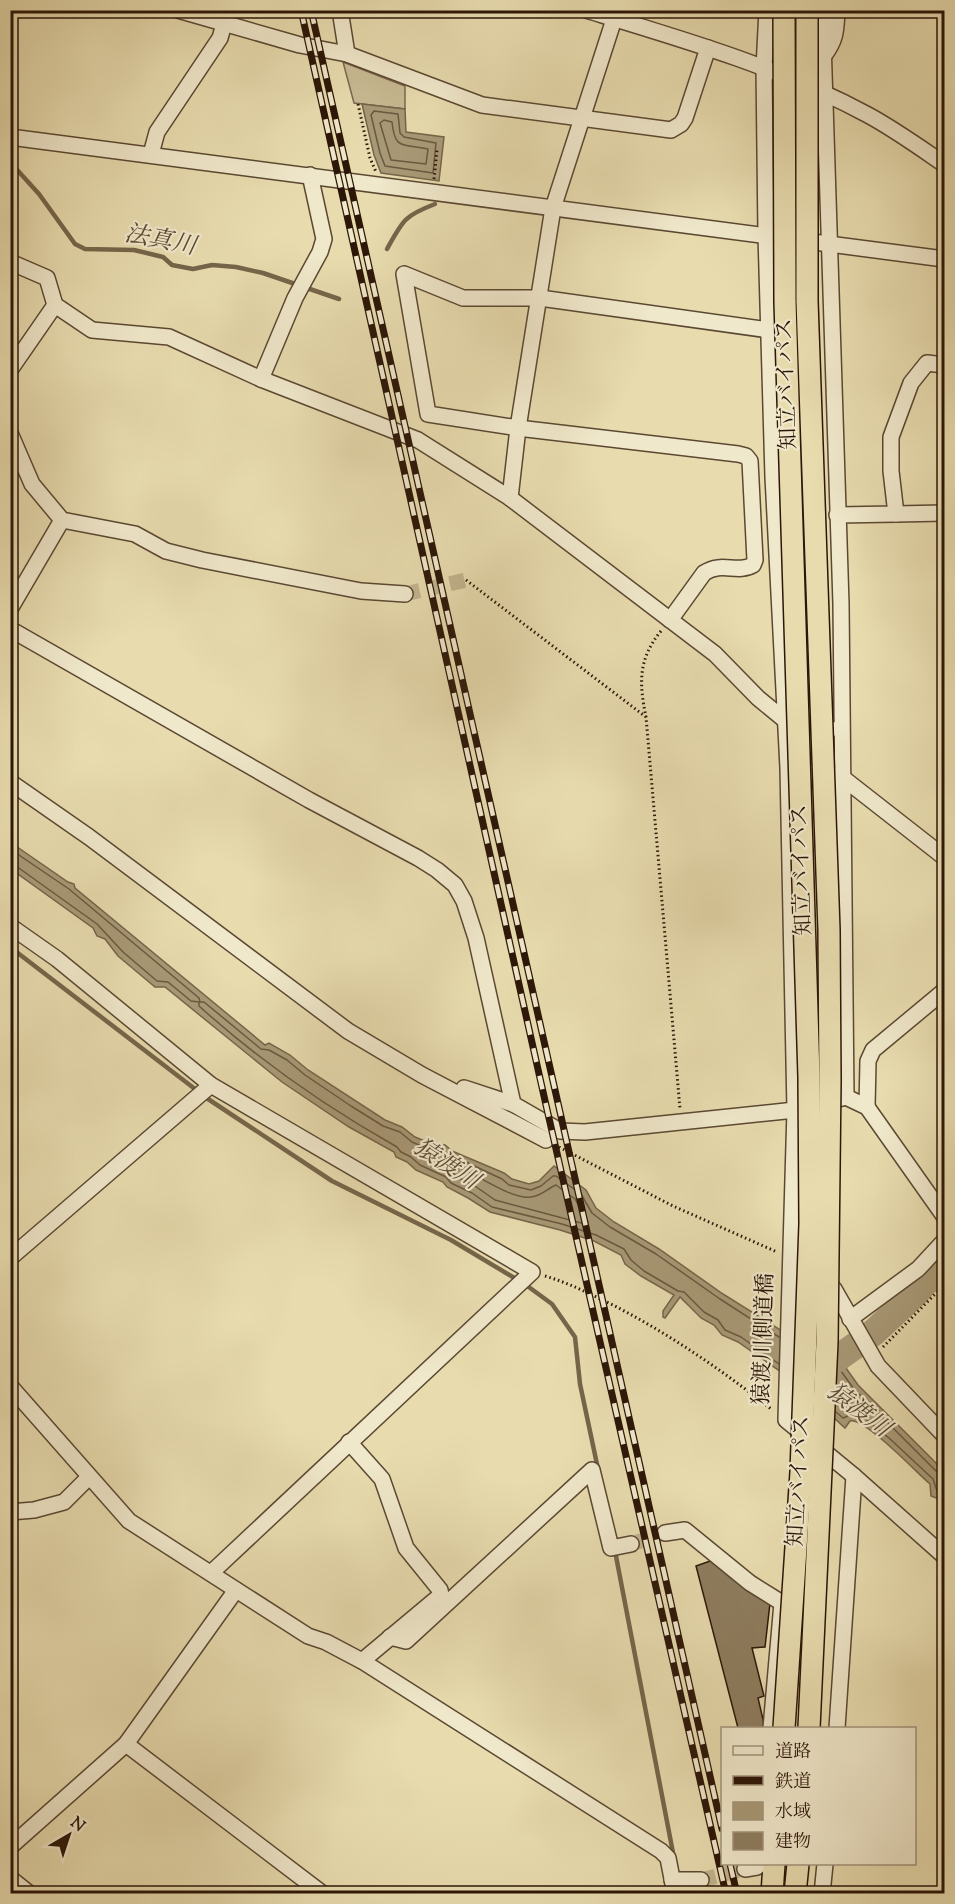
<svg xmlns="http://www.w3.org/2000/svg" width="955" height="1904" font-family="'Sorts Mill Goudy','Noto Serif JP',serif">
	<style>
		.green { fill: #c8ba93; stroke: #7a684e; stroke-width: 1.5 }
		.water { fill: #a89976; stroke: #76654a; stroke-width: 1.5 }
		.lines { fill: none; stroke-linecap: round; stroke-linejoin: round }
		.shore { stroke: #6a583f; stroke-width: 1.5 }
		.stream { stroke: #76654a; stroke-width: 4.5 }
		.river { stroke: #a89976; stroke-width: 27 }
		.building { fill: #8e7d5f; stroke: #2c1608; stroke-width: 1.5 }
		.minor-tunnel { stroke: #c2b48e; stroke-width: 15; stroke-dasharray: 15 8; stroke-linecap: butt }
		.minor-casing { stroke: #5b4832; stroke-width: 18 }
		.highway-casing { stroke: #2c1608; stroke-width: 24 }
		.path { stroke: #2c1608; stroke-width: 3; stroke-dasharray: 1.5 3; stroke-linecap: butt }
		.minor { stroke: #f0e8cb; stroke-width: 15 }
		.highway { stroke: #e8dcaf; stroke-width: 21 }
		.rail-casing { stroke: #2c1608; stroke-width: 7 }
		.rail { stroke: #f0e8cb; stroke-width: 4.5; stroke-dasharray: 14; stroke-linecap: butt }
		.highway-bridge-casing { stroke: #2c1608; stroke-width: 24; stroke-linecap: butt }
		.highway-bridge { stroke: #e8dcaf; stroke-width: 21 }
		.labels { text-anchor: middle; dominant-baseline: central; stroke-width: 4.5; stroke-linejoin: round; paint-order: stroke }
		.street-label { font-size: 22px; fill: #2c1608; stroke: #f0e8cb }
		.water-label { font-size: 24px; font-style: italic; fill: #5e4a34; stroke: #f0e8cb }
	</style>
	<rect width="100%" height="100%" fill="#e8dcaf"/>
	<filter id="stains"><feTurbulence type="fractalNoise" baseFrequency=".00333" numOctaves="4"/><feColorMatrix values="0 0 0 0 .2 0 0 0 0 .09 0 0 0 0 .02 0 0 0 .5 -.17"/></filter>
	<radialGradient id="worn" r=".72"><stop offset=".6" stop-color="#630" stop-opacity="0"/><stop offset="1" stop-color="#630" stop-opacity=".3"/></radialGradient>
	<path class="green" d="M343,62L405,86V109L354,103Z"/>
	<g class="water">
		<path d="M362,104L405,109L406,132L444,137L439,181L381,173L374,155Z"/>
		<path d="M10,842L68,882L74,884L75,888L265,1045L269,1043L290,1055L308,1070L385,1120L402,1127L415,1137L427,1142L445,1145L452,1151L504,1173L512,1179L529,1184L539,1181L554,1166L586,1190L596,1208L614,1222L659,1249L723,1294L779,1329L819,1365L841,1351L845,1357L841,1361L858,1385L944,1471V1501L931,1496L930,1484C916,1472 864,1417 850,1421L845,1428L794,1381L738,1342L722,1335L714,1325L701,1318L680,1297L665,1318L663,1317V1311L674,1295L641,1276L625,1264L621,1255L594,1241L560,1230L490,1212L468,1198L447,1187L443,1182L416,1170L407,1162L396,1157L394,1152L349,1127L282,1082L165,987H155L118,956L105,939L97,936L93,928L11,869Z"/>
	</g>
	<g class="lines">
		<g class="shore">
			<path d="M374,111L398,114L400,133L404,137L436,143L433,173L385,166L380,153L371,115Z"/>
			<path d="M384,120L392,122C395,152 404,143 428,149L426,164L391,160L380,123Z"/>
			<path d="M10,849L69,889L199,998L200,1002H204L261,1049L269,1050L287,1060L305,1075L351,1106L383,1126L400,1132L412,1142L426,1148L443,1151L449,1156L468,1163L502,1179L509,1185L531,1190L541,1186L553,1176H556L581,1194L592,1213L610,1227L656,1254L720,1299L779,1337"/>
			<path d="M10,865L16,866L97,924L123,952L157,981L168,982L191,1001L199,1002V1006C260,1061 326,1107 397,1147L401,1152L411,1157L420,1165L446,1177L451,1183L472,1193L492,1207L562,1224L596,1235L624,1249L631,1260L644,1271L678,1291L684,1292L704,1312L718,1320L725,1330L741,1337L779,1364"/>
			<path d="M453,1165C474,1172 511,1200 531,1197C542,1196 548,1188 556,1185L575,1199L588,1222L585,1224L495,1200L475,1186L457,1177L449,1169L450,1166Z"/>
			<path d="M838,1367L854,1389L938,1473L944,1474"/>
			<path d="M836,1412L843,1418L853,1414L862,1416L889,1438L933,1479L937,1491L944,1494"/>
		</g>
		<g class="stream">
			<path d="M10,162L39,194L75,244L85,249L134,250L163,257L172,265L193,269L212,265L236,267L263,273L339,299"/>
			<path d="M387,249C403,220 404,216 435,204"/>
			<path d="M10,947L208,1099L332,1181L451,1240L526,1285L552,1304L575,1337L580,1384L598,1469"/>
			<path d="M615,1551L674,1858"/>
		</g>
		<path class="river" d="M814,1375L873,1333L916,1293L944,1262"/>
	</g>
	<path class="building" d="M710,1561L770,1603L765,1647L752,1648L764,1696L758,1698L765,1728H738L696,1566Z"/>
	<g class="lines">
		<g class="minor-tunnel">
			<path d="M405,594L466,580"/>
			<path d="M631,1544L665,1533"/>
			<path d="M701,1880L745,1869"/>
		</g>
		<defs>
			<g id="minor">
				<path d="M178,10L300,45L347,54L482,105L671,130L681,124L685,118L708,48"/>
				<path d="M340,10L347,54"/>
				<path d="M586,10C682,39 779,67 868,115C894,129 919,147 944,164"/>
				<path d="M767,10L764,68L766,235L773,477L788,768L795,1110L786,1420L854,1476L944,1556"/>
				<path d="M822,10L841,604L846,1097"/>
				<path d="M941,10L944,11"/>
				<path d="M823,57C836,40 836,32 837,10"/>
				<path d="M10,137L944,259"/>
				<path d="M151,154L157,132L220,38L224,24"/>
				<path d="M10,262L47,278L55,305L92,330L169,337L261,379L418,440L510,498L715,654L758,698L786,721L831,729"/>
				<path d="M10,370L55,305"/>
				<path d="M261,379L295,298L320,252L324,239L310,175"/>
				<path d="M10,433L32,484L62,520L135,534L166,551L202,560L361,591L405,594"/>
				<path d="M510,498L518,428L553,208L617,10"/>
				<path d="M896,514L944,513"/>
				<path d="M837,515L896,514L891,471V437L911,383L927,363L944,365"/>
				<path d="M10,609L62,520"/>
				<path d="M670,620L704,573C722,561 737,574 753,565L755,560L750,461L746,456L738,454L518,428L428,414L404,274L463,298H540L769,330"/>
				<path d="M10,629L309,800L418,858L437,870L455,885L464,901L476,938L513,1104L560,1131L585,1132L795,1110L846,1097L867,1107L944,1216"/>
				<path d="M790,768L843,778L944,857"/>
				<path d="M10,782L89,837L348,1031L422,1075L546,1140"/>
				<path d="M10,926L57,959L211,1085L532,1272L211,1573"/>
				<path d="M464,1088L513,1104"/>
				<path d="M867,1107L868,1061L873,1050L944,991"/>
				<path d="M10,1258L211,1085"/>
				<path d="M824,1282L834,1289L878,1366L944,1435"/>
				<path d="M850,1319L918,1269L944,1241"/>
				<path d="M10,1386L129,1521L308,1636L326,1642L362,1661L661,1851L668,1858L675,1894"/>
				<path d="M349,1442L382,1479L406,1548L440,1590L441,1595L362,1661"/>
				<path d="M10,1512L34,1510L64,1502L89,1477"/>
				<path d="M665,1533L685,1530L750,1583L782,1603L771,1728"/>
				<path d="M390,1637L406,1641L592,1470L611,1548L631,1544"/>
				<path d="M837,1728L854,1476"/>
				<path d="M126,1744L323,1894"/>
				<path d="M10,1847L126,1744L236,1590"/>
				<path d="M745,1869L757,1867V1864"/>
				<path d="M10,1878L30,1894"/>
				<path d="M672,1880H701"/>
				<path d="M822,1894L825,1864"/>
			</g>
			<g id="highway">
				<path d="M772,1894L774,1864"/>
				<path d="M795,1894L798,1864"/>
			</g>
		</defs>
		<use href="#minor" class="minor-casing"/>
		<use href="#highway" class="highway-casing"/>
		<g class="path">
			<path d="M358,104L370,158L376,172"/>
			<path d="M434,179L437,150"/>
			<path d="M466,580L646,717"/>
			<path d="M661,631C638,659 639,683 646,717L680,1109"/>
			<path d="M559,1147L673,1206L777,1252"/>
			<path d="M545,1276C569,1283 590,1294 613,1305C669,1334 722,1370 771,1409"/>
			<path d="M883,1347L943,1286L944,1278"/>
		</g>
		<use href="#minor" class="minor"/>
		<use href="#highway" class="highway"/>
		<defs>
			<g id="rail">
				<path d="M301,10L546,1105L726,1894"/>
				<path d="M311,10L722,1829"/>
				<path d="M730,1864L737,1894"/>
			</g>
		</defs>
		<use href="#rail" class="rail-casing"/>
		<use href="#rail" class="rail"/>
		<defs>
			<g id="highway-bridge">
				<path d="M784,10L785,302L809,1077L810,1224L801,1472L784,1728"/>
				<path d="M807,10V301L829,930L830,1081L827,1342L809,1728"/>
			</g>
		</defs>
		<use href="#highway-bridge" class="highway-bridge-casing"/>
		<use href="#highway-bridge" class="highway-bridge"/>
	</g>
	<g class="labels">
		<g class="street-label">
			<text transform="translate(788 384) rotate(-92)">知立バイパス</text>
			<text transform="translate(803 870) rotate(-92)">知立バイパス</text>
			<text transform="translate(765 1339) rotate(-88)">猿渡川側道橋</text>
			<text transform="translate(800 1481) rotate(-87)">知立バイパス</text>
		</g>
		<g class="water-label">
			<text transform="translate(160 241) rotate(11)">法真川</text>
			<text transform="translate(446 1165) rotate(33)">猿渡川</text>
			<text transform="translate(858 1411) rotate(37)">猿渡川</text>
		</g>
	</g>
	<rect width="955" height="1904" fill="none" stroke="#e8dcaf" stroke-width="36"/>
	<rect x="12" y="12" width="931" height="1880" fill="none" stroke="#2c1608" stroke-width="3"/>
	<rect x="18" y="18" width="919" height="1868" fill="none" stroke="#2c1608" stroke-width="1.5"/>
	<rect x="721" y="1727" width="195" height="138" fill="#f0e8cb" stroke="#a2947d" stroke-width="1.5"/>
	<rect x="733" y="1746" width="30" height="9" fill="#f0e8cb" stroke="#a2947d" stroke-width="1.5"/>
	<text x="775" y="1757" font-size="18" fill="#2c1608">道路</text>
	<rect x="733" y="1776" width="30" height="9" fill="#2c1608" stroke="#a2947d" stroke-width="1.5"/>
	<text x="775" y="1787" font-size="18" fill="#2c1608">鉄道</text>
	<rect x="733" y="1802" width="30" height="18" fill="#a89976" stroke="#a2947d" stroke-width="1.5"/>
	<text x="775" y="1817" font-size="18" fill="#2c1608">水域</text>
	<rect x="733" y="1832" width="30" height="18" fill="#8e7d5f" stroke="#a2947d" stroke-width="1.5"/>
	<text x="775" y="1847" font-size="18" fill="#2c1608">建物</text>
	<g transform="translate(69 1835) rotate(39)" stroke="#f0e8cb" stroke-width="4.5" paint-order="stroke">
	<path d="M0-4.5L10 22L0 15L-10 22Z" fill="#2c1608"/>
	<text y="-9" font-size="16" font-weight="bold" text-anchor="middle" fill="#2c1608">N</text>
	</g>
	<rect width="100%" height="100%" filter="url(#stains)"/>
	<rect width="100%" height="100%" fill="url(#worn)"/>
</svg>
